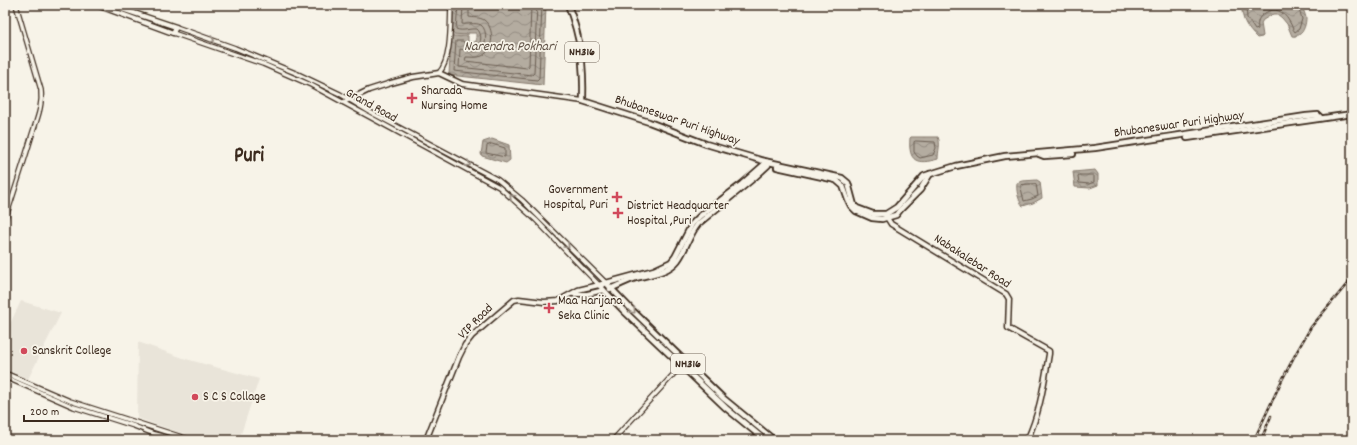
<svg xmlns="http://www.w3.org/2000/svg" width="1357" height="445" font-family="Dekko,sans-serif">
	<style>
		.built { fill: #e9e4d9 }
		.water { fill: url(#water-waves); stroke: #84786c }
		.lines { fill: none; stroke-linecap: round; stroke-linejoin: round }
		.shore { stroke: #6b5e52; stroke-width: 1 }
		.secondary-casing { stroke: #3b2a1e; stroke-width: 6 }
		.primary-casing { stroke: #3b2a1e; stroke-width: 7 }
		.highway-casing { stroke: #3b2a1e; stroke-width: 8 }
		.secondary { stroke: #f7f3e8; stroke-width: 3.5 }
		.primary { stroke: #f7f3e8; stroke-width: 4 }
		.highway { stroke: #f7f3e8; stroke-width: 4.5 }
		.rail-casing { stroke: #3b2a1e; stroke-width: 2.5 }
		.rail { stroke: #f7f3e8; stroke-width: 1; stroke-dasharray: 3; stroke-linecap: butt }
		.oneway { stroke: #998e83 }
		.poi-dot { fill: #d1495b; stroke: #f7f3e8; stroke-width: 1.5 }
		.labels { text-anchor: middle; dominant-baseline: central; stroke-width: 3.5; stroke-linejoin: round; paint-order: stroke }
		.shield { fill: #f7f3e8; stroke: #73665b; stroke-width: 1 }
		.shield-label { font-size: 12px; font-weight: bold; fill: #3b2a1e }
		.poi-label { font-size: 13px; fill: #3b2a1e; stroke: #f7f3e8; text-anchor: start }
		.street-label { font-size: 13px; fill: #3b2a1e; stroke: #f7f3e8 }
		.water-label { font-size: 14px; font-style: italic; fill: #5f5145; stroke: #f7f3e8 }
		.town-label { font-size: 21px; font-weight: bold; fill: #3b2a1e; stroke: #f7f3e8 }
	</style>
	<defs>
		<pattern id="water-waves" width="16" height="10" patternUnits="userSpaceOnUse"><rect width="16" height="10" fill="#b4aca0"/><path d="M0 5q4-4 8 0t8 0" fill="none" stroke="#948c82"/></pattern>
	</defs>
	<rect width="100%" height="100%" fill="#f7f3e8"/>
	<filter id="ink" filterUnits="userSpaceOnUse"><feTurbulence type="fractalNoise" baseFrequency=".025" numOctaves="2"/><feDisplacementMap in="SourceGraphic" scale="8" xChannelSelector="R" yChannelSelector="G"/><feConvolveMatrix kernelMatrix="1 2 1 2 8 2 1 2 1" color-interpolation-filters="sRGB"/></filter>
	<g filter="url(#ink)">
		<g class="built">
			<path d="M21,301L61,313L28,379L5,369V334Z"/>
			<path d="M138,342L186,359L259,379L239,440H201L137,418Z"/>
		</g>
		<g class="water">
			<path d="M454,5H546L543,85L449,75L451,36H468V42H476V33H468V35L452,34Z"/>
			<path d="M1242,5H1301C1303,9 1305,13 1306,18C1306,26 1302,38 1292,36L1287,24L1282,18L1277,14H1273L1263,20L1261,23L1263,36L1262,37L1257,38C1247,28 1241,19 1242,5Z"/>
			<path d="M911,137H938C941,144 938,151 938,159C917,165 908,162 910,138Z"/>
			<path d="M492,139L509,145L510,160L506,163L482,156L481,154L483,142Z"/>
			<path d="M1095,170L1098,174V185L1090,188L1075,187L1073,172Z"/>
			<path d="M1037,180L1040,182L1042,198L1033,203L1023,206C1018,200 1016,190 1017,183L1022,181Z"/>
		</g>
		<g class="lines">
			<g class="shore">
				<path d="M458,5L456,29C463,32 470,28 477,29C482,33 482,43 477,46C470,47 466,46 463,41H456L454,71L537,80L539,78L542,5"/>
				<path d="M463,5L462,24C467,25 475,22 481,25C488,30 487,47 479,51C473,53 466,50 460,49L459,67L532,75L534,73L537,5"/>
				<path d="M469,5V17C474,18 479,17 484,20C495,28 494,50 482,56C477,58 471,57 466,57L465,61L527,68L529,66L531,5"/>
				<path d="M1246,5L1247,18L1255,30L1258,29C1257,22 1258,17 1265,13C1275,7 1283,11 1289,21C1292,25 1292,29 1295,32L1299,29L1302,19L1298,5"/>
				<path d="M916,141L935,142L936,148L933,155L920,158L917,156L914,152V142Z"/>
				<path d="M492,144L505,148V157L486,153L487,146Z"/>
				<path d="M1079,175H1093L1094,176V182L1089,184L1079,183L1078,177Z"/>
				<path d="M1036,184L1038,196L1032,199L1024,201L1021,188V185Z"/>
			</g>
			<defs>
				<g id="secondary">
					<path d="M176,27L235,48L298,74L340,94L370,112L498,180L522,200L606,283"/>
					<path d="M173,33L263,64L311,85L499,187L536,220L599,285"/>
					<path d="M439,73C452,58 450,24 451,5"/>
					<path d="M5,220C14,192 23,165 31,138C36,121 43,107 41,90L16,5"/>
					<path d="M5,373L70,401L191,440"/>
					<path d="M5,377L74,407L134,426L154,434L177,440"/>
					<path d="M613,440L682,365"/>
				</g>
				<g id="primary">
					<path d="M97,5L173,33L176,27L110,5"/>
					<path d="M344,102L369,90L391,83L413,77L439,73L462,84L583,101"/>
					<path d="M886,216L891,224L1006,294L1009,299L1008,328L1049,351V354C1044,383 1040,413 1027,440"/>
					<path d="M573,294H587L604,290"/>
					<path d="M426,440L459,357L465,345L472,336L514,300L519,299L544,302L558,301L578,290L599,285"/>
				</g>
				<g id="highway">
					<path d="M568,5C581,38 584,66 583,101L649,122L706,144L764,161"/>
					<path d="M1187,138L1352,114"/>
					<path d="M1039,154L1044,156L1073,154"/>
					<path d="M766,163L764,161L842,178L848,183L854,205L857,208L873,214H886L897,207L924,176L930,174L956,166L1005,156L1095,148L1306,116L1318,115L1321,118"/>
					<path d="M777,167L836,180L843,186L848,200L851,206L856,211L872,218L882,219L896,215L900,210L920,190L930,174"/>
					<path d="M606,283L633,311L723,398L774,440"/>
					<path d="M610,289C617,286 625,282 633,279C648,274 667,274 678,260C686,249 689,235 698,224L755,177L768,165"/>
					<path d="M765,440L726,408L623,310L599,285L654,270L671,262L675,257L692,224L700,216L742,184L767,162"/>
				</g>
			</defs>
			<use href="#secondary" class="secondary-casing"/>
			<use href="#primary" class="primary-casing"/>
			<use href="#highway" class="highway-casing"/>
			<use href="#secondary" class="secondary"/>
			<use href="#primary" class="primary"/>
			<use href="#highway" class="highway"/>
			<defs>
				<g id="rail">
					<path d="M1254,440L1280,384L1296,353L1311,327L1352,278"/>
					<path d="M1261,440L1271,416"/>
				</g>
			</defs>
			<use href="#rail" class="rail-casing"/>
			<use href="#rail" class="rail"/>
		</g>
		<defs><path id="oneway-chevron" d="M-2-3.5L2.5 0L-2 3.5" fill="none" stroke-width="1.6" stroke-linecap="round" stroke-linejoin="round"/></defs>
		<g class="oneway">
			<use href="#oneway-chevron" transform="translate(212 40) rotate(19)"/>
			<use href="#oneway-chevron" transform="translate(468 164) rotate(28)"/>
			<use href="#oneway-chevron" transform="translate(512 197) rotate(-138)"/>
			<use href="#oneway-chevron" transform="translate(567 246) rotate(45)"/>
			<use href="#oneway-chevron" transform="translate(633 311) rotate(45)"/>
		</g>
	</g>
	<g class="poi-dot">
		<path d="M410 92h4v4h4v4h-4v4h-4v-4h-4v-4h4z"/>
		<path d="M615 191h4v4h4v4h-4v4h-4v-4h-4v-4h4z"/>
		<path d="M616 207h4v4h4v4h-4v4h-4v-4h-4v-4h4z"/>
		<path d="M547 302h4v4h4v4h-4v4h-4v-4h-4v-4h4z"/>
		<circle cx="24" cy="351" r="4"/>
		<circle cx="195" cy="397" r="4"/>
	</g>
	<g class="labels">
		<g class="shield">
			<rect x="565" y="42" width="34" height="20" rx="3"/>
			<rect x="671" y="354" width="34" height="20" rx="3"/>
		</g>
		<g class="shield-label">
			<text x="582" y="52">NH316</text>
			<text x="688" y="364">NH316</text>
		</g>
		<g class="poi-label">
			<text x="421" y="91">Sharada<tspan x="421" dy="15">Nursing Home</tspan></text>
			<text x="608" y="190" text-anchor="end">Government<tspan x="608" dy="15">Hospital, Puri</tspan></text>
			<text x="627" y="206">District Headquarter<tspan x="627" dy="15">Hospital ,Puri</tspan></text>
			<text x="558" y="301">Maa Harijana<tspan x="558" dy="15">Seka Clinic</tspan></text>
			<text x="32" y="351">Sanskrit College</text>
			<text x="203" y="397">S C S Collage</text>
		</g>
		<g class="street-label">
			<text transform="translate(371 106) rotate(29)">Grand Road</text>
			<text transform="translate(677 121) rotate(19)">Bhubaneswar Puri Highway</text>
			<text transform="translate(1179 125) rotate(-8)">Bhubaneswar Puri Highway</text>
			<text transform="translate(972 262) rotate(33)">Nabakalebar Road</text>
			<text transform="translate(476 322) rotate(-45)">VIP Road</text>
		</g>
		<g class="water-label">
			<text x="510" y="47">Narendra Pokhari</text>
		</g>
		<g class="town-label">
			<text x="249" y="157">Puri</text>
		</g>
	</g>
	<rect width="1357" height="445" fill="none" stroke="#f7f3e8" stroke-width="20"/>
	<rect x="10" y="10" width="1337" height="425" fill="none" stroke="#3b2a1e" stroke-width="1.5" filter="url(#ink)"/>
	<path d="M24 415v6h84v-6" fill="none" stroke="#3b2a1e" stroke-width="2"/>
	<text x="30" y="415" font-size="12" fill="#3b2a1e" stroke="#f7f3e8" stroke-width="3" paint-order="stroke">200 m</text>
</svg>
